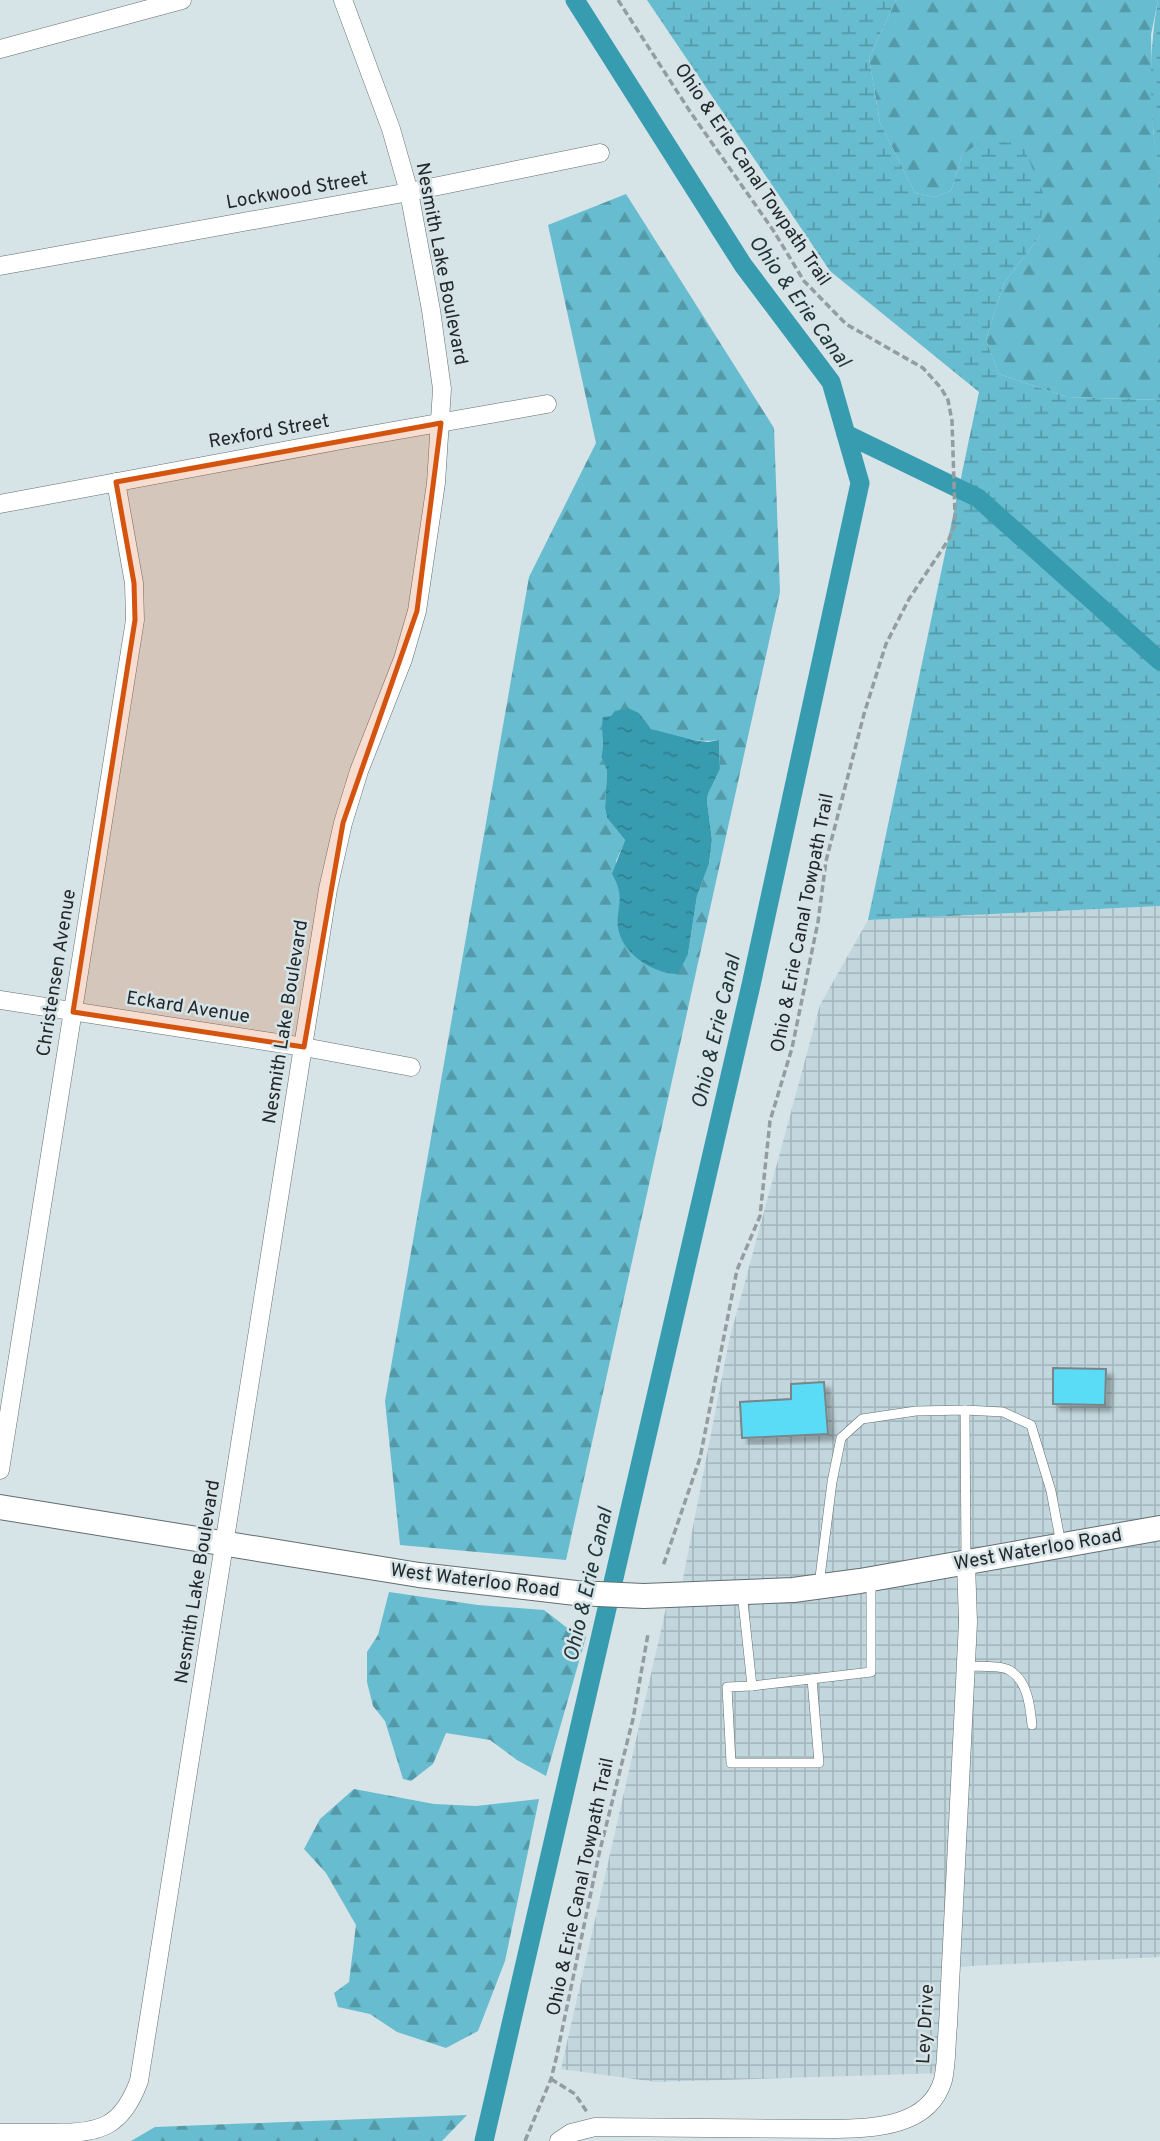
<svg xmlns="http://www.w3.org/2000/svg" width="1160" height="2141" font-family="Overpass,sans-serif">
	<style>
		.industrial { fill: url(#industrial-grid) }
		.forest { fill: url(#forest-firs); fill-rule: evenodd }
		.wetland { fill: url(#wetland-marsh) }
		.water { fill: url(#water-ripples) }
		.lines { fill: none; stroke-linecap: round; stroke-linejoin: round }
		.canal { stroke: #389cb0; stroke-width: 19 }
		.building { fill: #5adcf7; stroke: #798588; stroke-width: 2; filter: url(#shadow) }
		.service-casing { stroke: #626d70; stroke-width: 10 }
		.minor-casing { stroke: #626d70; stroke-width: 19 }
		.secondary-casing { stroke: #626d70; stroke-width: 26 }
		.path { stroke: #939da0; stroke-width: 3.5; stroke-dasharray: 7 3.5; stroke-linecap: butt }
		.service { stroke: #fff; stroke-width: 9 }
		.minor { stroke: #fff; stroke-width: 18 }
		.secondary { stroke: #fff; stroke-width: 24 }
		.marked { fill: #d4540f; fill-opacity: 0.2; stroke: #d4540f; stroke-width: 5; stroke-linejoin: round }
		.labels { text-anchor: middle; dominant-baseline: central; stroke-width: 5; stroke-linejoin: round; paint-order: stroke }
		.street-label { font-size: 19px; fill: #222728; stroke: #d6e3e7 }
		.water-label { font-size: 21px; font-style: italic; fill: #1e3439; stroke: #d6e3e7 }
	</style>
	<defs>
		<pattern id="industrial-grid" width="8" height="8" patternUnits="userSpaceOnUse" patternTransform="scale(1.75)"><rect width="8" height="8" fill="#c2d7dd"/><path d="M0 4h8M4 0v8" fill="none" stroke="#a6b9be"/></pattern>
		<pattern id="forest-firs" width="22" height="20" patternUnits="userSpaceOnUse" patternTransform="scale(1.75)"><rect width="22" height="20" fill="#67bccf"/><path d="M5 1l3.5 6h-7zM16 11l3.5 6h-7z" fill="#5499a8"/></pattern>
		<pattern id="wetland-marsh" width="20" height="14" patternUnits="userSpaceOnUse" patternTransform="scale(1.75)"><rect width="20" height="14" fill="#67bccf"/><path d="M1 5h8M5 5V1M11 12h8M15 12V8" fill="none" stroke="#5499a8"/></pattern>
		<pattern id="water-ripples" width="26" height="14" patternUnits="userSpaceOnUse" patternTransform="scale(1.75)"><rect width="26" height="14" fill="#389cb0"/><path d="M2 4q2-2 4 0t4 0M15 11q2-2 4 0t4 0" fill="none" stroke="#2f7f8f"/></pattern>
		<filter id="shadow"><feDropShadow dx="6" dy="6" stdDeviation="2" flood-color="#0004"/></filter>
	</defs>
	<rect width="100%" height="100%" fill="#d6e3e7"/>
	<path class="industrial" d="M1160,906V1957L950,1967L944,2073L656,2082L561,2069L669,1595L680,1594L729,1341L820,1005L868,920Z"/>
	<g class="forest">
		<path d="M896,0H1158L1151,35L1153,130L1160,183V400L1067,397L999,374L986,340L1004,283L1040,236L962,155L951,191L935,197L915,193L880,123L869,58Z"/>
		<path d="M626,194L774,428L780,592L566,1560L400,1545L385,1401L529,577L596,443L548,225ZM639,713C642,718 647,727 653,730C667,737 703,743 719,740L720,769L708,794L707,801L712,840L709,864L697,896L688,954L619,919L621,901L616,861L625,840L607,818L605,808L607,769L601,757L605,746Z"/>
		<path d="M389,1592L478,1605L544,1610L566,1627L586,1637L546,1776L517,1760L490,1740L446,1733L433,1764L411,1781L403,1779L385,1721L373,1706L367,1682V1652L378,1635Z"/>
		<path d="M354,1789L434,1804L476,1806L539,1799L505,1961L478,2031L446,2048L397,2032L370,2014L338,2007L334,1993L349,1982L356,1925L326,1873L304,1849L320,1819Z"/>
		<path d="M467,2115L442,2141H131L155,2127Z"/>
	</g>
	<g class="wetland">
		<path d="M647,0H896L869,58L880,123L915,193L935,197L951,191L962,155L988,136L1024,149L1043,193L1040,236L1004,283L986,340L999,374L1067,397L1160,400V906L868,920L979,392L830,271Z"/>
		<path d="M1158,0H1160V183C1150,123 1147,59 1158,0Z"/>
	</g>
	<path class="water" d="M628,708L639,713L651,729L693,740L708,742L719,740L720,769L708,794L707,801L712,840L709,864L697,896L688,954L678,974C655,974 625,956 619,932C613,911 628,901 612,874L625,840L607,818L605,808L607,770L601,757C606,742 600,733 603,717L611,716L615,711Z"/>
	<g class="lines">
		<g class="canal">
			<path d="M846,434L978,498L1160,661"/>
			<path d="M484,2141L751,985L860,483L831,382L743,265L575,0"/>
		</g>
	</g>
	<g class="building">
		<path d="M1053,1368L1106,1369L1105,1405L1053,1404Z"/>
		<path d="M824,1382L828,1434L742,1438L740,1402L791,1399V1384Z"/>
	</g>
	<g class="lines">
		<defs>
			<g id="service">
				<path d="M965,1410L966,1562"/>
				<path d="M819,1585L832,1482L841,1438L862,1419L916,1411L965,1410L1003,1412L1031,1425L1051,1491L1061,1544"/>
				<path d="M742,1592L752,1686L871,1672V1581"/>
				<path d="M965,1666C976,1667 1001,1665 1009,1670C1028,1681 1030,1706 1032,1725"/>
				<path d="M752,1686L727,1687L731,1763H819L812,1679"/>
			</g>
			<g id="minor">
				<path d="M0,49L182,0"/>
				<path d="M0,266L409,192L600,153"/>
				<path d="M0,504L342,440L547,404"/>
				<path d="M0,1000L304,1047L411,1067"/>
				<path d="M0,1470L135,620L134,583L116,482"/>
				<path d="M0,2133C18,2133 36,2133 55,2133C101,2133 122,2127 139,2081L328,889L343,823L359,771L403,659L417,611L436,483L442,389L431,310L409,192L391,129L343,0"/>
				<path d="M559,2141L571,2133L595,2127L832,2129C872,2128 929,2128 943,2080C947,2063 946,2043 948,2025L968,1622L966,1563"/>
			</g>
			<path id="secondary" d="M0,1507L419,1575L576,1593L644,1596L793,1590L860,1581L1160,1528"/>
		</defs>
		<use href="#service" class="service-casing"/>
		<use href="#minor" class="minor-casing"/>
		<use href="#secondary" class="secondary-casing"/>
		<g class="path">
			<path d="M618,0L691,113L773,230L804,281L846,324L923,368L941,388L948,400L952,421L955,515L954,527L949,539L909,599L886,644L864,714L826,861L818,922L792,1048L770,1121L760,1216L737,1270L700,1458L663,1566"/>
			<path d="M551,2079L575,2094L587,2112"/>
			<path d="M525,2141L551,2079L556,2059L599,1854L633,1719L648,1634"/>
		</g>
		<use href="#service" class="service"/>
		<use href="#minor" class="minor"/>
		<use href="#secondary" class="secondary"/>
	</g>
	<path class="marked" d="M441,423L417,611L343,823L304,1047L73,1012L135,620L134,583L116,482Z"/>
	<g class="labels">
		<g class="street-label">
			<text transform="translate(752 175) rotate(56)">Ohio &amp; Erie Canal Towpath Trail</text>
			<text transform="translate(297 191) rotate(-10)">Lockwood Street</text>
			<text transform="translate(441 264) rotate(79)">Nesmith Lake Boulevard</text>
			<text transform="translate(269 432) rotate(-10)">Rexford Street</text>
			<text transform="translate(803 923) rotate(-79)">Ohio &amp; Erie Canal Towpath Trail</text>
			<text transform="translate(57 973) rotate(-81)">Christensen Avenue</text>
			<text transform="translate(188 1008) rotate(9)">Eckard Avenue</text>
			<text transform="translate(286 1022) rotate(-81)">Nesmith Lake Boulevard</text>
			<text transform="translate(1038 1550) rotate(-10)">West Waterloo Road</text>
			<text transform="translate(475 1581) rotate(7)">West Waterloo Road</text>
			<text transform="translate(198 1582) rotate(-81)">Nesmith Lake Boulevard</text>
			<text transform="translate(581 1887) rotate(-78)">Ohio &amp; Erie Canal Towpath Trail</text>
			<text transform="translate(926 2024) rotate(-87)">Ley Drive</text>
		</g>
		<g class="water-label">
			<text transform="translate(799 302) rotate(54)">Ohio &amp; Erie Canal</text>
			<text transform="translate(717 1032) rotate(-77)">Ohio &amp; Erie Canal</text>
			<text transform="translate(589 1585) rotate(-77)">Ohio &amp; Erie Canal</text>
		</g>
	</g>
</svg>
